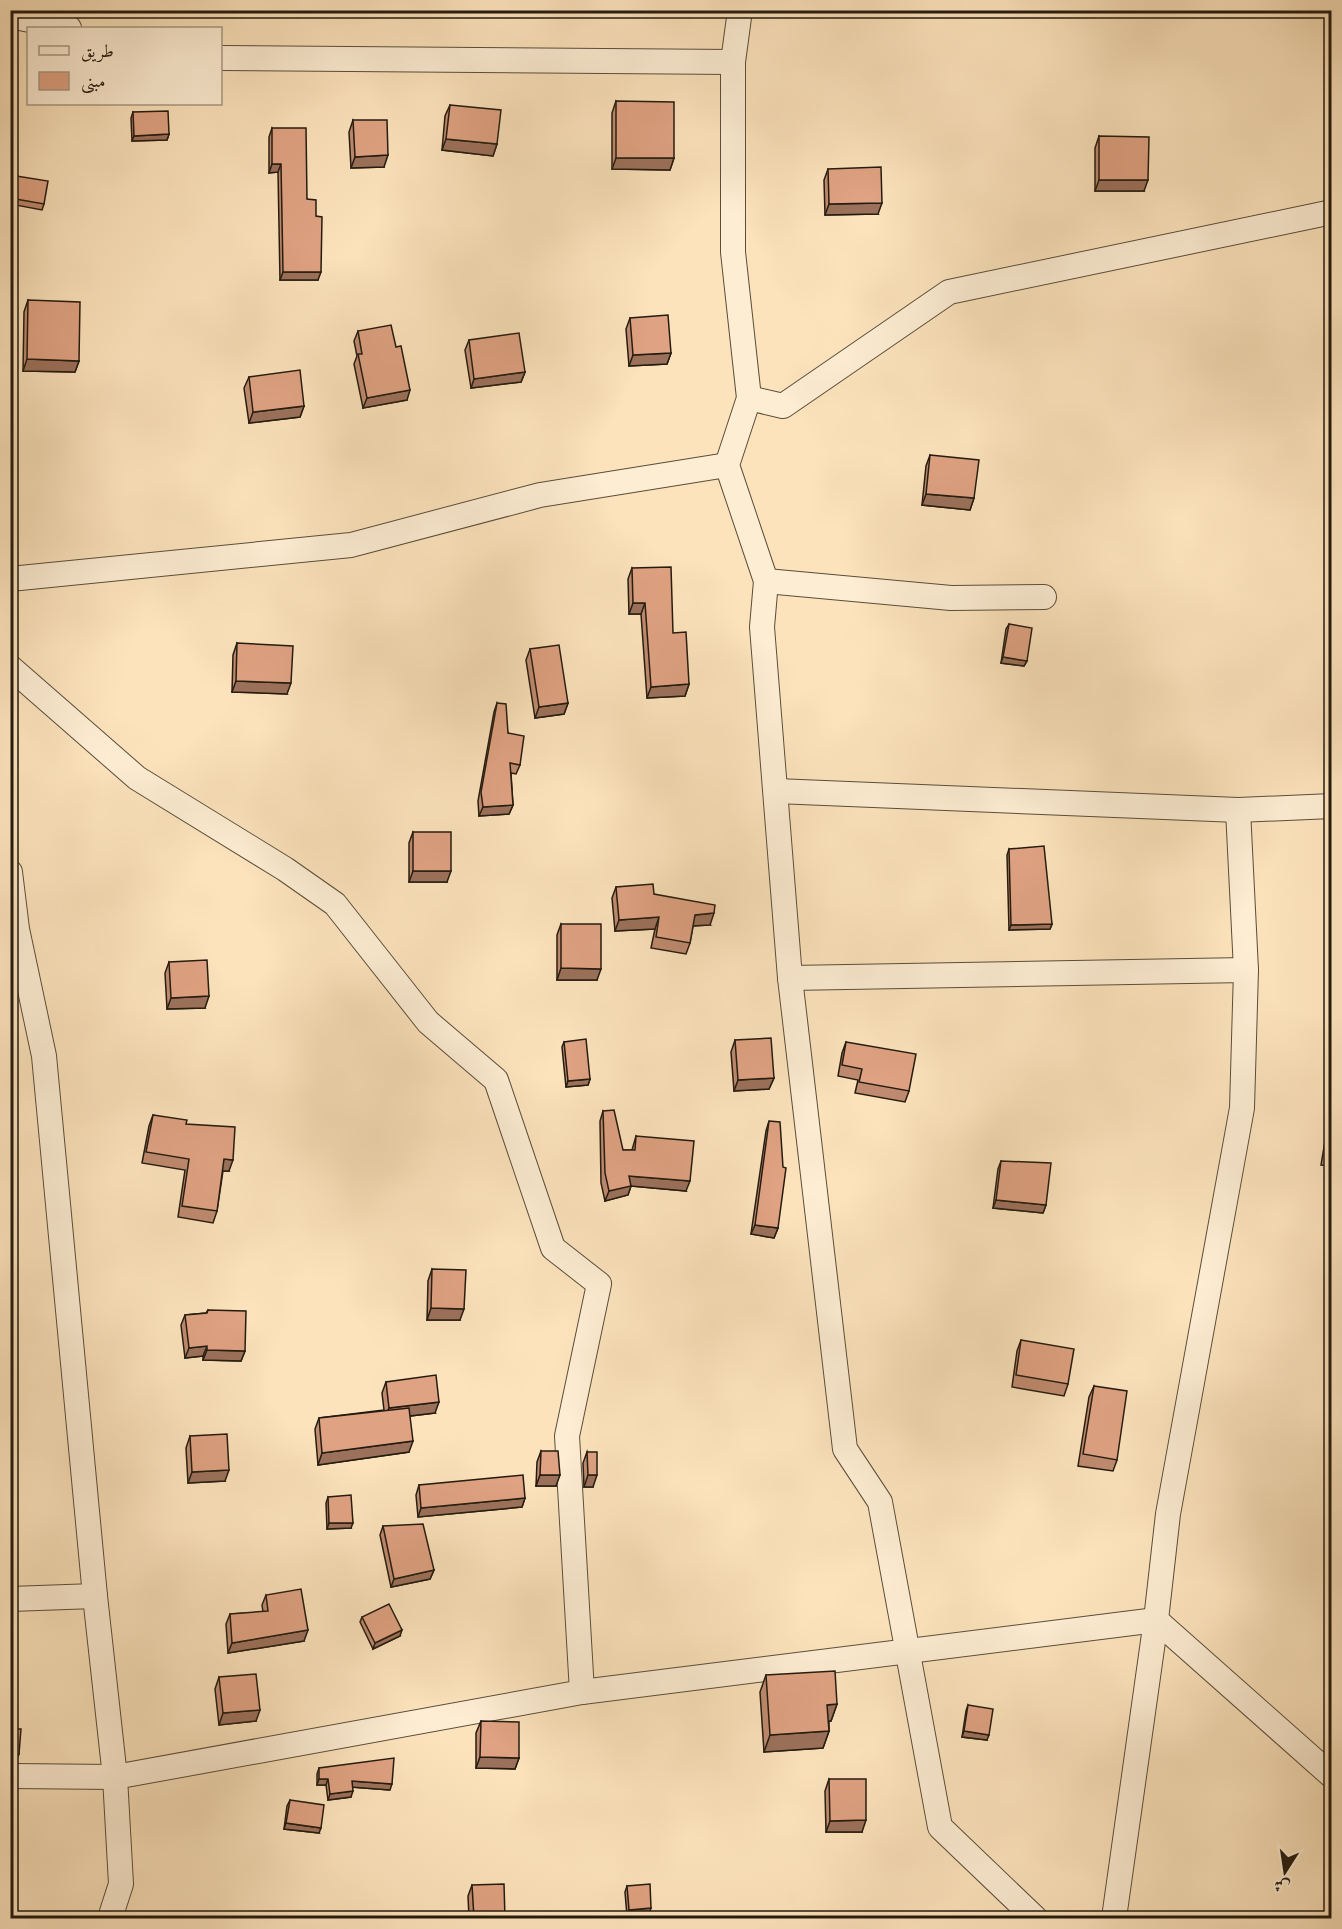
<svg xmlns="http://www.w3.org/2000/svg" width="1342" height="1929" font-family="'Libre Caslon Text',Amiri,serif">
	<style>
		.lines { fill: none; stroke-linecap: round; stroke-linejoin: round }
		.minor-casing { stroke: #5a4d3b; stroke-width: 26 }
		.minor { stroke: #fdedd3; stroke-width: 24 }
		.wall { fill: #c08b70; stroke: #241b10; stroke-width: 1.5 }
		.shaded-wall { fill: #9c715b; stroke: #241b10; stroke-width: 1.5 }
		.building { fill: #dfa282; stroke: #241b10; stroke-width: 1.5 }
	</style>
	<rect width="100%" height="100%" fill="#fce3bc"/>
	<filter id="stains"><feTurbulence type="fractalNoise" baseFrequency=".00333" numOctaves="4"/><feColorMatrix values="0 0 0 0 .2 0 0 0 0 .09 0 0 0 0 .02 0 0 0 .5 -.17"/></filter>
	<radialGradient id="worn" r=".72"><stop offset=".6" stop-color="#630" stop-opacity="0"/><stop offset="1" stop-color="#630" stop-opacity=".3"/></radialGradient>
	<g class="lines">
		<defs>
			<g id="minor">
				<path d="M740,10L733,62V252L749,398L727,465L766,581L762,627L790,978L845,1449L880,1502L940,1827L1035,1918"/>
				<path d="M10,16L69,28"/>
				<path d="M220,58L733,62"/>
				<path d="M749,398L783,406L949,292L1332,212"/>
				<path d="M10,579L351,545L540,495L727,465"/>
				<path d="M766,581L951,598L1044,597"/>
				<path d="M10,667L137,778L285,869L335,904L428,1022L496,1080L553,1248L599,1284L567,1436L582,1692L115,1777L10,1776"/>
				<path d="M776,791L1238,810L1332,806"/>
				<path d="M10,872L17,929L44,1056L95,1596L115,1777L121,1884L110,1918"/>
				<path d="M790,978L1246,970"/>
				<path d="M10,1599L95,1596"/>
				<path d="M582,1692L1156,1620L1332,1776"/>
				<path d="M1114,1918L1156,1620L1168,1514L1242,1108L1246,970L1238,810"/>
			</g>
		</defs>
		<use href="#minor" class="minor-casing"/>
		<use href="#minor" class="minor"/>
	</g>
	<g class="wall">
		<path d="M616,101L674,158L670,170L612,169V113Z"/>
		<path d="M450,105L497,144L493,156L442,150L445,116Z"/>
		<path d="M133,112L169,134L167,140L132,141L131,118Z"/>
		<path d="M353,120L384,167L351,168L349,132Z"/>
		<path d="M272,128L307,199L318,280H280L278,172L269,173V137Z"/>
		<path d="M1099,136L1144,191H1095V148Z"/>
		<path d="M828,169L878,214L825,215L824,180Z"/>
		<path d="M10,175L44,204L42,210L10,204Z"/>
		<path d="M28,300L79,361L75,372L23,371L24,312Z"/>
		<path d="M630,318L671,353L667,364L629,366L626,329Z"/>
		<path d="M358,331L407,400L363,408L354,364L357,356L354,341Z"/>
		<path d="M469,340L525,372L521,382L471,388L465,350Z"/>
		<path d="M249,377L304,406L300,417L249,423L244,388Z"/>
		<path d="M930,455L974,498L970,510L922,505L926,466Z"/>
		<path d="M632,568L673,633L689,684L685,696L647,698L641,614H629L628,579Z"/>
		<path d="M1009,624L1027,661L1024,666L1001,663L1006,629Z"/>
		<path d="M237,643L287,694L232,692L233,655Z"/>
		<path d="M530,649L568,703L564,714L535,718L526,660Z"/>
		<path d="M497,703L520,765L516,774L511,773L513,805L509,814L479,816L478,801L494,712Z"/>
		<path d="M413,832L447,882H409V843Z"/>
		<path d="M1009,849L1052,924L1050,929L1009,930L1007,855Z"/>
		<path d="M616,887L654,894L710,925L693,926L690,943L686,954L651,948L655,929L615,931L612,898Z"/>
		<path d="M561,924L597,980H557V935Z"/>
		<path d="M169,962L205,1008L167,1009L165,973Z"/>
		<path d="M735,1040L774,1078L769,1089L734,1091L731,1052Z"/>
		<path d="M564,1042L590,1079L588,1085L566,1087L562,1047Z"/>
		<path d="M846,1042L909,1091L905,1102L855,1093L858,1080L838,1076L842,1053Z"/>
		<path d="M603,1111L623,1150H632L636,1136L686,1191L631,1186L628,1195L605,1201L601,1183L600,1121Z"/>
		<path d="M153,1115L186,1124L229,1171H223L217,1211L213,1223L178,1217L185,1170L142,1163L149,1126Z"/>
		<path d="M1331,1118H1332V1166L1321,1165L1327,1129Z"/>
		<path d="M769,1121L778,1228L774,1238L751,1234L766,1131Z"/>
		<path d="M1001,1161L1046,1205L1043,1213L993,1208L998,1169Z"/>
		<path d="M432,1269L460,1320H427L428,1281Z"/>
		<path d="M208,1310L245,1351L241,1361L203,1360V1356L185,1358L181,1325L185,1315L206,1313Z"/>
		<path d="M1021,1340L1068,1384L1064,1396L1012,1387L1017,1351Z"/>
		<path d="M386,1382L435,1413L410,1416L409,1452L318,1465L315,1429L319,1418L384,1410L382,1393Z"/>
		<path d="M1094,1386L1117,1460L1113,1471L1078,1466L1089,1397Z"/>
		<path d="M190,1436L225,1481L188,1483L186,1448Z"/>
		<path d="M541,1451L556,1486H536L537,1462Z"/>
		<path d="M587,1452L593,1487H584L583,1463Z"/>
		<path d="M419,1485L525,1498L522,1507L418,1517L416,1495Z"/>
		<path d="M328,1497L351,1528L327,1529L326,1503Z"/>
		<path d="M383,1526L434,1570L430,1579L391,1587L380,1535Z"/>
		<path d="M266,1595L304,1641L228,1653L226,1624L230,1614L263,1612L262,1605Z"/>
		<path d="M362,1617L400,1636L373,1649L360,1622Z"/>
		<path d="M766,1675L837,1704L831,1721H829V1731L823,1748L764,1752L760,1692Z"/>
		<path d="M219,1677L256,1721L219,1725L215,1689Z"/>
		<path d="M968,1705L987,1740L962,1737L966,1711Z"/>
		<path d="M481,1721L519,1758L515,1769L476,1768V1733Z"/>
		<path d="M319,1768L390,1790L352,1787L351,1797L328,1800L326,1785H317V1774Z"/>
		<path d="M829,1779L862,1832H826L825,1791Z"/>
		<path d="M290,1800L319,1833L284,1829L287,1806Z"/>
		<path d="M472,1885L505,1918H469L468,1896Z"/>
		<path d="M627,1886L649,1914L627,1916L625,1892Z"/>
	</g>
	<g class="shaded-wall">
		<path d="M169,134L167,140L132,141L134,136Z"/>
		<path d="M446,139L497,144L493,156L442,150Z"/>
		<path d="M388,155L384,167L351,168L355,157Z"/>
		<path d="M616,158H674L670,170L612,169Z"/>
		<path d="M272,164H281L278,172L269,173Z"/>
		<path d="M1099,180H1148L1144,191H1095Z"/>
		<path d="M882,203L878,214L825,215L829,204Z"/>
		<path d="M283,272H321L318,280H280Z"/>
		<path d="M671,353L667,364L629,366L633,355Z"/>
		<path d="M27,359L79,361L75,372L23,371Z"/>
		<path d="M525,372L521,382L471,388L474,379Z"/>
		<path d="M410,390L407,400L363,408L367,398Z"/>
		<path d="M304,406L300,417L249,423L253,412Z"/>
		<path d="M926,494L974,498L970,510L922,505Z"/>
		<path d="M633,603H645L641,614H629Z"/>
		<path d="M1003,657L1027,661L1024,666L1001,663Z"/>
		<path d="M236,681L291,683L287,694L232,692Z"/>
		<path d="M689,684L685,696L647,698L651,687Z"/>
		<path d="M568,703L564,714L535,718L539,707Z"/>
		<path d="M513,805L509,814L479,816L483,807Z"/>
		<path d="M413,871H451L447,882H409Z"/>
		<path d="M714,913L710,925L691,926L695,915Z"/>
		<path d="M659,917L655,929L615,931L619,920Z"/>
		<path d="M1052,924L1050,929L1009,930L1011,925Z"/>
		<path d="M561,968L601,969L597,980H557Z"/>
		<path d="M209,996L205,1008L167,1009L171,998Z"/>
		<path d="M774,1078L769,1089L734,1091L738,1080Z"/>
		<path d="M590,1079L588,1085L566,1087L568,1081Z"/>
		<path d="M224,1159L233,1160L229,1171H220Z"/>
		<path d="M629,1176L690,1181L686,1191L631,1186L628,1195L605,1201L609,1191Z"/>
		<path d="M996,1200L1046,1205L1043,1213L993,1208Z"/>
		<path d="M755,1225L778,1228L774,1238L751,1234Z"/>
		<path d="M431,1308L464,1309L460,1320H427Z"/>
		<path d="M207,1346L203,1356L185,1358L189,1348Z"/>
		<path d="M207,1350L245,1351L241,1361L203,1360Z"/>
		<path d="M439,1402L435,1413L385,1419L389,1408Z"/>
		<path d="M413,1441L409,1452L318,1465L322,1453Z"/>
		<path d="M229,1470L225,1481L188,1483L192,1472Z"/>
		<path d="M540,1475H560L556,1486H536Z"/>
		<path d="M588,1475H597L593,1487H584Z"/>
		<path d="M525,1498L522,1507L418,1517L421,1508Z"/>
		<path d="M329,1523H353L351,1528L327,1529Z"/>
		<path d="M434,1570L430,1579L391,1587L394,1579Z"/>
		<path d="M308,1630L304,1641L228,1653L232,1643Z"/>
		<path d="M402,1630L400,1636L373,1649L375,1643Z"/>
		<path d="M837,1704L831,1721H821L827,1705Z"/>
		<path d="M260,1710L256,1721L219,1725L223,1713Z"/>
		<path d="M829,1731L823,1748L764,1752L770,1735Z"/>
		<path d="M964,1731L989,1735L987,1740L962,1737Z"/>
		<path d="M19,1754L16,1762L10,1763V1755Z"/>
		<path d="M480,1757L519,1758L515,1769L476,1768Z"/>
		<path d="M319,1779H328L326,1785H317Z"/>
		<path d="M352,1781L392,1784L390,1790L350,1787Z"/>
		<path d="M353,1791L351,1797L328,1800L330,1794Z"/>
		<path d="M866,1820L862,1832H826L830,1821Z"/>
		<path d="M286,1823L321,1828L319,1833L284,1829Z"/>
		<path d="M651,1908L649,1914L627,1916L629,1910Z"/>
	</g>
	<g class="building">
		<path d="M616,101L674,102V158H616Z"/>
		<path d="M450,105L501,110L497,144L446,139Z"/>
		<path d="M168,111L169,134L134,136L133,112Z"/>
		<path d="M353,120H387L388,155L355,157Z"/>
		<path d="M272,128H306L307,199L316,200V216L322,217L321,272H283L281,164H272Z"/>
		<path d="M1099,136L1149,137L1148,180H1099Z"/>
		<path d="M881,167L882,203L829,204L828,169Z"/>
		<path d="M10,175L48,181L44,204L10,198Z"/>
		<path d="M28,300L80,302L79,361L27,359Z"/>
		<path d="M668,315L671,353L633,355L630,318Z"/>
		<path d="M391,325L396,347L401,346L410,390L367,398L358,354H362L358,331Z"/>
		<path d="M519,333L525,372L474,379L469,340Z"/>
		<path d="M300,370L304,406L253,412L249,377Z"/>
		<path d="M930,455L979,460L974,498L926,494Z"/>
		<path d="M671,567L673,633L686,632L689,684L651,687L645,603H633L632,568Z"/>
		<path d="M1009,624L1032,628L1027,661L1003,657Z"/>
		<path d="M237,643L293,646L291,683L236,681Z"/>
		<path d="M559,645L568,703L539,707L530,649Z"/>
		<path d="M497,703L506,704L508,733L524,736L520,765L510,763L513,805L483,807L481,792Z"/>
		<rect x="413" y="832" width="38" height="39"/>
		<path d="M1044,846L1052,924L1011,925L1009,849Z"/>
		<path d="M653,884L654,894L715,905L714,913L695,915L690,943L656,937L659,917L619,920L616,887Z"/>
		<path d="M561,924H601V969L561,968Z"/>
		<path d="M207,960L209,996L171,998L169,962Z"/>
		<path d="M771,1038L774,1078L738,1080L735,1040Z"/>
		<path d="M586,1039L590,1079L568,1081L564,1042Z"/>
		<path d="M846,1042L916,1054L909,1091L859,1082L862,1069L842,1065Z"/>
		<path d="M614,1110L623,1150H635L636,1136L694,1141L690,1181L629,1176L631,1186L609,1191L605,1173L603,1111Z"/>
		<path d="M153,1115L187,1120L186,1124L235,1127L233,1160L224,1159L217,1211L182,1206L189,1159L146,1152Z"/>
		<path d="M1331,1118H1332V1154L1325,1153Z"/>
		<path d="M769,1121L780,1122L783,1167L786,1168L778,1228L755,1225Z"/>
		<path d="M1001,1161L1051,1163L1046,1205L996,1200Z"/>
		<path d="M432,1269L466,1270L464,1309L431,1308Z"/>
		<path d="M208,1310L246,1311L245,1351L207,1350V1346L189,1348L185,1315L207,1313Z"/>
		<path d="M1021,1340L1074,1349L1068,1384L1016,1375Z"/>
		<path d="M436,1375L439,1402L389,1408L386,1382Z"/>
		<path d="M1094,1386L1127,1391L1117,1460L1083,1454Z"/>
		<path d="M409,1408L413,1441L322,1453L319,1418Z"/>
		<path d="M227,1434L229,1470L192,1472L190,1436Z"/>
		<path d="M541,1451H558L560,1475H540Z"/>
		<path d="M587,1452H597V1475H588Z"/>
		<path d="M523,1475L525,1498L421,1508L419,1485Z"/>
		<path d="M351,1495L353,1523H329L328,1497Z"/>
		<path d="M423,1524L434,1570L394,1579L383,1526Z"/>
		<path d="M301,1589L308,1630L232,1643L230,1614L268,1611L266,1595Z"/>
		<path d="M389,1604L402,1630L375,1643L362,1617Z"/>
		<path d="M835,1671L837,1704L827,1705L829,1731L770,1735L766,1675Z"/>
		<path d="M256,1674L260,1710L223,1713L219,1677Z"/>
		<path d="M968,1705L993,1709L989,1735L964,1731Z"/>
		<path d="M481,1721L519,1722V1758L480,1757Z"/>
		<path d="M10,1729H21L19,1754L10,1755Z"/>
		<path d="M394,1758L392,1784L352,1781L353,1791L330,1794L328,1779H319V1768Z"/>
		<path d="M829,1779H866V1820L830,1821Z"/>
		<path d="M10,1781L17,1782L13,1849H10Z"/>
		<path d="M290,1800L324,1805L321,1828L286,1823Z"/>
		<path d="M504,1884L505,1918H474L472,1885Z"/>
		<path d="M650,1884L651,1908L629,1910L627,1886Z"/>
	</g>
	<rect width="1342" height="1929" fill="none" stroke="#fce3bc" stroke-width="36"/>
	<rect x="12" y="12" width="1318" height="1905" fill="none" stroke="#241b10" stroke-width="3"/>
	<rect x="18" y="18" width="1306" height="1893" fill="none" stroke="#241b10" stroke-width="1.5"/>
	<rect x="27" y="27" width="195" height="78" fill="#fdedd3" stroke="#a69985" stroke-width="1.5"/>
	<rect x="39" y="46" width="30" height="9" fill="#fdedd3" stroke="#a69985" stroke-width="1.5"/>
	<text x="81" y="57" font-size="18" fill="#241b10">طريق</text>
	<rect x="39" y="72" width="30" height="18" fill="#dfa282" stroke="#a69985" stroke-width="1.5"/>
	<text x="81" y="87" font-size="18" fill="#241b10">مبنى</text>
	<g transform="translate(1285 1872) rotate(192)" stroke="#fdedd3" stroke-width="4.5" paint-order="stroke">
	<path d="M0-4.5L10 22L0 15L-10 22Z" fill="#241b10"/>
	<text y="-9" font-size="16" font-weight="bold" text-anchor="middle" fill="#241b10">ش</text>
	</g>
	<rect width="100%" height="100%" filter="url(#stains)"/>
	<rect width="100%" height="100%" fill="url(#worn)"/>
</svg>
